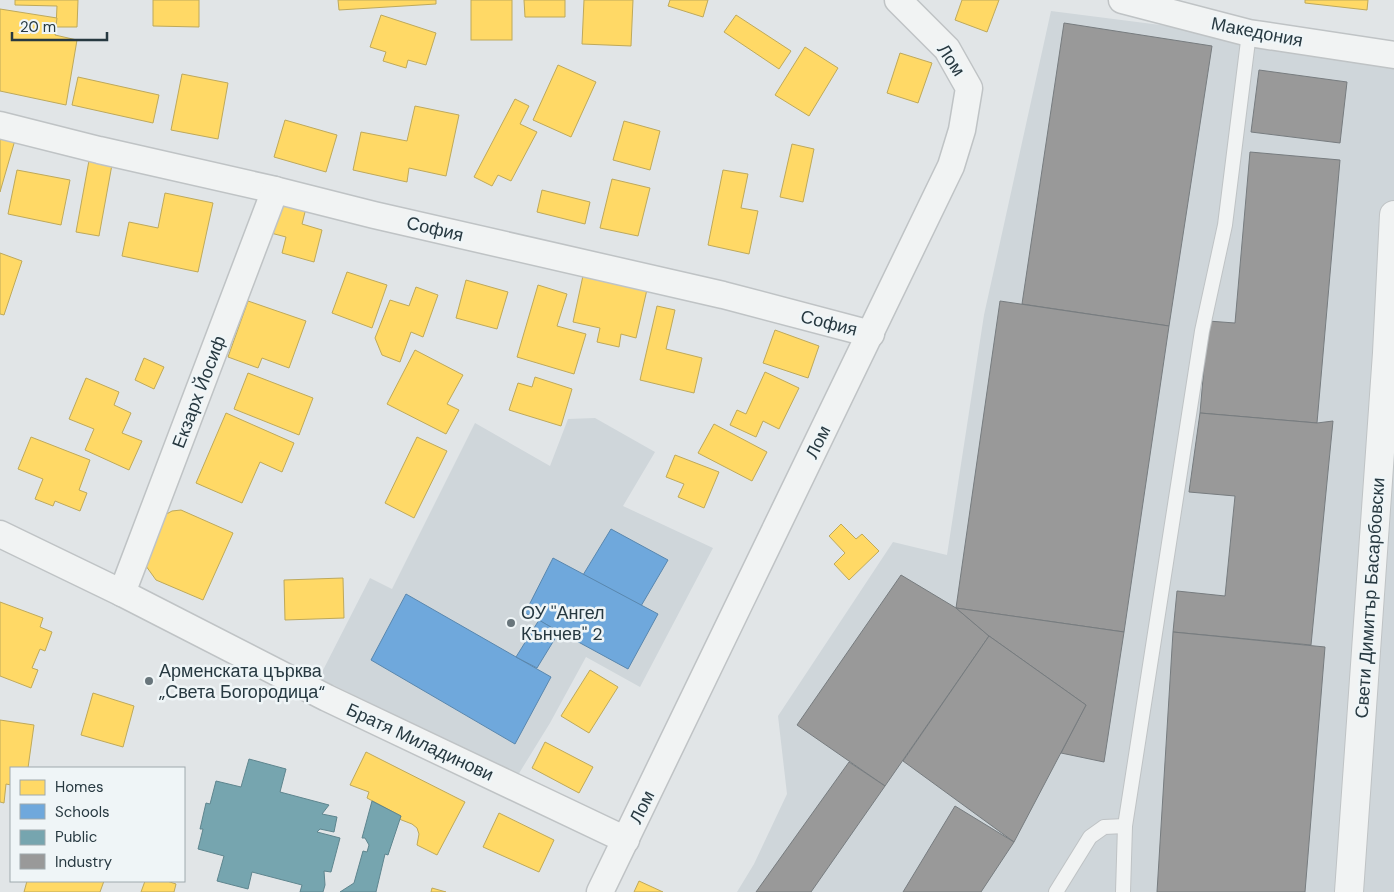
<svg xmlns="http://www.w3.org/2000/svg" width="1394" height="892" font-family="'DM Sans',sans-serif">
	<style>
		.built { fill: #cfd6da }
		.homes { fill: #ffd966; stroke: #bea95b }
		.schools { fill: #6fa8dc; stroke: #5987ae }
		.public { fill: #76a5af; stroke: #5e858e }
		.industry { fill: #999; stroke: #777c7f }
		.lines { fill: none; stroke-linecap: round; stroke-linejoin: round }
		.service-casing { stroke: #bfc3c5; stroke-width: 16 }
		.minor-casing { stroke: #bfc3c5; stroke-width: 29 }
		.tertiary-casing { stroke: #bfc3c5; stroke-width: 30 }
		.service { stroke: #f1f3f3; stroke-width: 14 }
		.minor { stroke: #f1f3f3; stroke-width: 26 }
		.tertiary { stroke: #f1f3f3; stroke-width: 28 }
		.poi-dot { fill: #68757b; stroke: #eff5f7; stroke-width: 2 }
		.labels { text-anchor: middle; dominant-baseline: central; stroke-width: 5; stroke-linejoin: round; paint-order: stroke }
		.street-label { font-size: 18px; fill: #273941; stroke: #eff5f7 }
		.poi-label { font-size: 18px; fill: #273941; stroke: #eff5f7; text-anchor: start }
	</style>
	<rect width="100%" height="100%" fill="#e1e5e7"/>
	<g class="built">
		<path d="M1051,11L1394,55V892H737L754,864L787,794L778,716L893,542L947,555L984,315Z"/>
		<path d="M595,418L655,452L623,506L713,548L640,687L586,657L550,723L518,775L319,678L370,578L392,589L475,423L550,466L568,419Z"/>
	</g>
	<g class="homes">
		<path d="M15,0H78L77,27H56L57,6L15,5Z"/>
		<path d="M153,0H199V27L153,26Z"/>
		<path d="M338,0H436V4L339,10Z"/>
		<rect x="471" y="0" width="41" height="40"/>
		<path d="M524,0H565V17H525Z"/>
		<path d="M584,0H633L631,46L582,44Z"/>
		<path d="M670,0H708L703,17L668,6Z"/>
		<path d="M962,0H999L987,32L955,20Z"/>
		<path d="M1305,0H1368L1367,10L1305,3Z"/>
		<path d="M0,9L57,18L55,35L77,40L66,105L0,91Z"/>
		<path d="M381,15L436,33L426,65L408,60L406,68L383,61L386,52L370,47Z"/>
		<path d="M736,15L791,51L779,69L724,32Z"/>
		<path d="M805,47L838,68L809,116L775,95Z"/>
		<path d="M900,53L932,63L918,103L887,93Z"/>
		<path d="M558,65L596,82L571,137L533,120Z"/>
		<path d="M182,74L228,83L218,139L171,130Z"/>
		<path d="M78,77L159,95L153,123L72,105Z"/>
		<path d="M515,99L529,106L520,124L537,132L511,181L498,175L492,186L474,177Z"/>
		<path d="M415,106L459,115L446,176L409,168L407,182L353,170L361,132L407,141Z"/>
		<path d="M285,120L337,135L326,172L274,157Z"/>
		<path d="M624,121L660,131L650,170L613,160Z"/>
		<path d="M0,138L15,140L0,192Z"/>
		<path d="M792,144L814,149L803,202L780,197Z"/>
		<path d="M90,155L113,159L99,236L76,232Z"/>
		<path d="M17,170L70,180L61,225L8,214Z"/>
		<path d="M723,170L748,174L741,208L758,211L749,254L708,245Z"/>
		<path d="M612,179L650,188L638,236L600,228Z"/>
		<path d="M542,190L590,202L585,224L537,212Z"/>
		<path d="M165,193L213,203L198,272L122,256L129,222L158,228Z"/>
		<path d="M276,200L306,208L302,224L322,230L314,262L282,253L286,237L267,232Z"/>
		<path d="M0,253L22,261L4,315L0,314Z"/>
		<path d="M584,271L648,285L636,338L621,334L619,347L597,342L600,328L573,322Z"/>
		<path d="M347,272L387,285L372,328L332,313Z"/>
		<path d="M466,280L508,292L497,329L456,318Z"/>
		<path d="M538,285L567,294L557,326L586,334L574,374L517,357Z"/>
		<path d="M416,287L438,295L423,337L411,332L400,362L382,355L375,338L390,300L409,306Z"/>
		<path d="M248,301L306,321L289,368L262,358L258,368L228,357Z"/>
		<path d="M657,306L675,310L666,349L702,358L694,393L640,380Z"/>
		<path d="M775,330L819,346L808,378L763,363Z"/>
		<path d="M415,350L463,375L447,404L459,410L446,434L387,404Z"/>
		<path d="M144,358L164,367L154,389L135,380Z"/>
		<path d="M765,372L799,388L779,429L763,421L756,437L730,425L737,410L746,414Z"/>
		<path d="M248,373L313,398L299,435L234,409Z"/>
		<path d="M535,377L572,389L561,426L509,410L518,383L532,387Z"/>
		<path d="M86,378L119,392L114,405L131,413L122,433L142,441L129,470L85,450L94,429L69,419Z"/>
		<path d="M226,413L294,443L282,472L260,462L242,503L196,483Z"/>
		<path d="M714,424L767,452L752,481L698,453Z"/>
		<path d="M31,437L90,460L79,490L87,493L80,511L55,501L53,506L35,499L43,479L18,469Z"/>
		<path d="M417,437L447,451L414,518L385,503Z"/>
		<path d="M675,455L719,472L704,508L678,497L684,484L666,477Z"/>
		<path d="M181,510L233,533L203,600L156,580L146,566L161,517L172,511Z"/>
		<path d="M841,524L856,539L862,534L879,551L849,580L834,564L845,553L829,536Z"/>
		<path d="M343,578L344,618L285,620L284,580Z"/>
		<path d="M0,602L43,618L40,627L52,632L45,651L40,649L32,668L38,670L31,688L0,676Z"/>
		<path d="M590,670L618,687L589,733L561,716Z"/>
		<path d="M93,693L134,706L123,747L81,735Z"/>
		<path d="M0,720L34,725L28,768H11V785L6,784L4,803L0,802Z"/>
		<path d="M545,742L593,767L579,793L532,768Z"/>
		<path d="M366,752L465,802L437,855L417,845L419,834L417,828L412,824L399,819L401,816L367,798L369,792L350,785Z"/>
		<path d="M499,813L554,840L539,872L483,847Z"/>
		<path d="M27,881H104L100,892H24Z"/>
		<path d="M145,881H167L176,884L174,892H141Z"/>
		<path d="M639,881L663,892H634Z"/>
		<path d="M432,888L446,892H431Z"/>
	</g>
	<g class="schools">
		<path d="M611,529L668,560L641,606L583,575Z"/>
		<path d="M553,558L658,614L628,669L525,613Z"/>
		<path d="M406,594L551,677L515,744L371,660Z"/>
		<path d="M539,620L559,632L537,668L516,657Z"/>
	</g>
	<g class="public">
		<path d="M249,759L286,769L280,792L329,805L322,814L337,817L334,832L320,829L317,832L340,838L331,872L324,871L325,885L323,892H300L302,885L252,872L248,889L217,881L224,856L198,849L203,829H200L206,803L210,804L216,781L241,787Z"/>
		<path d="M372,801L401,816L388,855L385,854L376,892H340L354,883L363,851L367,852L369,845L365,838H362Z"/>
	</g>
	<g class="industry">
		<path d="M1064,23L1212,46L1169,326L1022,304Z"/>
		<path d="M1259,70L1347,82L1340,143L1251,132Z"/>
		<path d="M1250,152L1340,160L1317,423L1200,413L1208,321L1235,323Z"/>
		<path d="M1000,301L1169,326L1124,632L956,608Z"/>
		<path d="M1200,413L1317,423L1333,421L1311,645L1173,632L1177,591L1225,596L1235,496L1189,492Z"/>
		<path d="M901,575L956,608L989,636L885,786L797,725Z"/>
		<path d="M956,608L1124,632L1104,762L1061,753L1086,705L989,636Z"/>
		<path d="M1173,632L1325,647L1305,892H1157Z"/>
		<path d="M989,636L1086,705L1014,842L903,761Z"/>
		<path d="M849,762L885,786L811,892H756Z"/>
		<path d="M955,806L1014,842L981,892H903Z"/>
	</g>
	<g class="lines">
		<defs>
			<g id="service">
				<path d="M1056,892L1090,837L1104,827L1125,826"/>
				<path d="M1123,892L1125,826L1202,331L1225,225L1249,33"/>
			</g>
			<g id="minor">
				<path d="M1122,0L1249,33L1394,55"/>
				<path d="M0,125L99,150L275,190L374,215L723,295L871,334"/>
				<path d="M0,534L122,593L327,698L626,840"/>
				<path d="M122,593L275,190"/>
				<path d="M600,892L951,166L962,130L969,88L947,49L898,0"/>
			</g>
			<path id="tertiary" d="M1349,892L1387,353L1394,215"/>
		</defs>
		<use href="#service" class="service-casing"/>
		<use href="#minor" class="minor-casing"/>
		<use href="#tertiary" class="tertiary-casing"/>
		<use href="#service" class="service"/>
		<use href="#minor" class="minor"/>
		<use href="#tertiary" class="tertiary"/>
	</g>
	<g class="poi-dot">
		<circle cx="511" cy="623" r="5"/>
		<circle cx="149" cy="681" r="5"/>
	</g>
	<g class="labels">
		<g class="street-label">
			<text transform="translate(1257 32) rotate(11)">Македония</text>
			<text transform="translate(951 60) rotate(56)">Лом</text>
			<text transform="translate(435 229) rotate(13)">София</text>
			<text transform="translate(829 323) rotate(14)">София</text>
			<text transform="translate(199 392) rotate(-69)">Екзарх Йосиф</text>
			<text transform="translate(818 442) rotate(-64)">Лом</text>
			<text transform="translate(1370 598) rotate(-86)">Свети Димитър Басарбовски</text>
			<text transform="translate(420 742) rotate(25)">Братя Миладинови</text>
			<text transform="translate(642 807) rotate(-64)">Лом</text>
		</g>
		<g class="poi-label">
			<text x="521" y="613">ОУ ''Ангел<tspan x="521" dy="21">Кънчев'' 2</tspan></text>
			<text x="159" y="671">Арменската църква<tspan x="159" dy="21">„Света Богородица“</tspan></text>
		</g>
	</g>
	<rect x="10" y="767" width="175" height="115" fill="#eff5f7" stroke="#9faaae"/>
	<rect x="20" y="780" width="25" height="15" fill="#ffd966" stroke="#9faaae"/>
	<text x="55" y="792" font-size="15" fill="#273941">Homes</text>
	<rect x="20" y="804" width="25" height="15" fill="#6fa8dc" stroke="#9faaae"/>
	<text x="55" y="817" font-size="15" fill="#273941">Schools</text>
	<rect x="20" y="830" width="25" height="15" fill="#76a5af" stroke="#9faaae"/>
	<text x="55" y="842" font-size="15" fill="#273941">Public</text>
	<rect x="20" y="854" width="25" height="15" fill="#999999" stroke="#9faaae"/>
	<text x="55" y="867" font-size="15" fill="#273941">Industry</text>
	<path d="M12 32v8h95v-8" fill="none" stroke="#273941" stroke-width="2.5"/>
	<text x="20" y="32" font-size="15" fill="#273941" stroke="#eff5f7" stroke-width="4" paint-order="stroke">20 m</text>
</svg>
